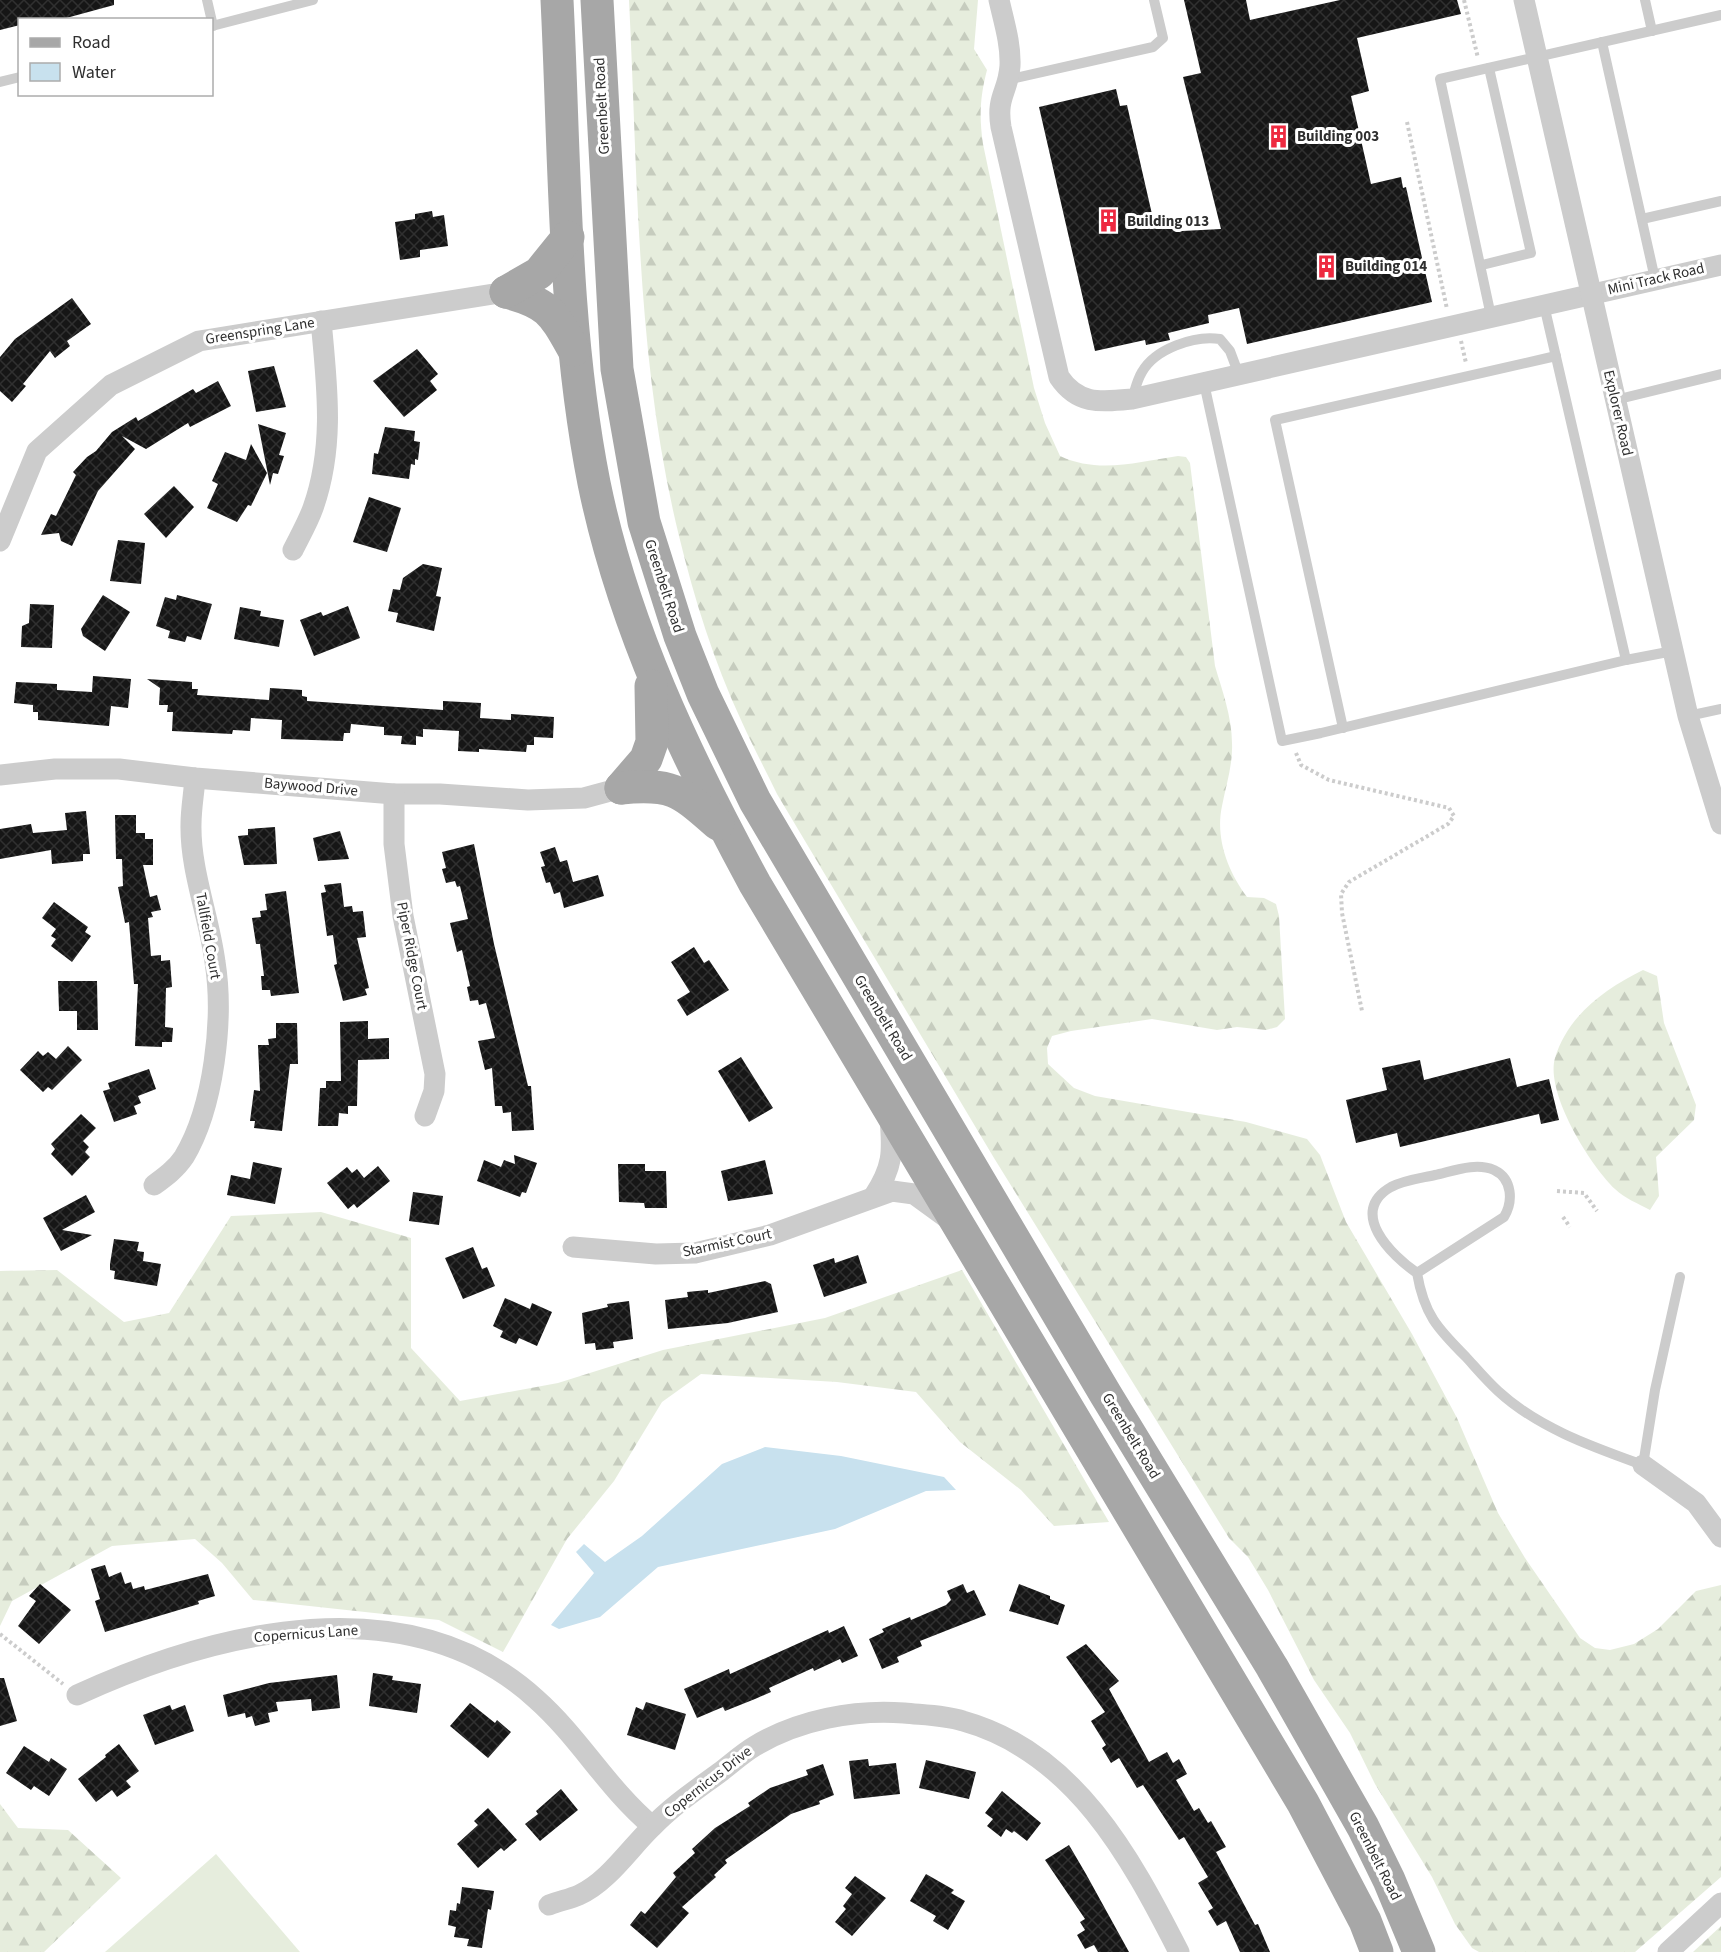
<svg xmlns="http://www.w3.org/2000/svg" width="1721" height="1952" font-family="'Source Sans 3',sans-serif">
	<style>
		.forest { fill: url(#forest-firs) }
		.pitch { fill: #e6eddd }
		.water { fill: #c8e1ee }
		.building { fill: url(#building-cross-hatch) }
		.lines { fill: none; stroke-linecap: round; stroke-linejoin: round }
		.path { stroke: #ccc; stroke-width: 4; stroke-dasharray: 3 3; stroke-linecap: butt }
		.lane { stroke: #ccc; stroke-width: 10 }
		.street { stroke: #ccc; stroke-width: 21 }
		.primary { stroke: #a7a7a7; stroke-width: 33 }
		.labels { text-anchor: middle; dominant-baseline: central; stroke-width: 6; stroke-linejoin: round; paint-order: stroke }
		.street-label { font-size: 15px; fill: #2f2f2f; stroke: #fff }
		.poi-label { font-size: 15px; font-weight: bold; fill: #2f2f2f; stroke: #fff; text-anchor: start }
	</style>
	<defs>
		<pattern id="forest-firs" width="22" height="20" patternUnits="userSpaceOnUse" patternTransform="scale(1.5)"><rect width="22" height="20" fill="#e6eddd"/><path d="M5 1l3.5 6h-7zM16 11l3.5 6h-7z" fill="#c6ccbe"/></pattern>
		<pattern id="building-cross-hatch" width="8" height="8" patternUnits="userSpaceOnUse" patternTransform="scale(1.5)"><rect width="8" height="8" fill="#161616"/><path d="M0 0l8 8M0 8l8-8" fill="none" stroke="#303030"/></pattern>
	</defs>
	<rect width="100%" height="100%" fill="#fff"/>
	<g class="forest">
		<path d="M629,0H978L974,49L987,70C980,97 979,116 983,144L1034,388L1045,423L1060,456C1098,474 1138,462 1178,456L1186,457L1190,463L1215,666C1222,690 1232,717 1232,743C1233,765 1226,785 1222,806C1215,838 1228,872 1247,897L1264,898L1276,904L1279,916L1285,1019L1277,1027L1266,1030L1237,1027L1217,1030L1152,1019L1071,1031L1052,1036L1047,1048L1048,1064L1074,1088L1095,1096L1246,1122L1307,1139L1320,1155L1346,1222L1412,1334L1457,1418L1498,1513L1525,1558L1580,1638L1595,1648L1610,1650L1634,1644L1658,1629L1696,1591L1721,1585V1877L1635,1952H1479L1472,1948L1455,1924L1432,1877L1375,1784L1350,1733L1314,1680L1268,1590L1248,1557L1229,1538L994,1158L777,794C765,769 752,745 741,720C714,662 694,598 679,536C636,361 638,179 629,0Z"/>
		<path d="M1643,970L1657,976L1664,1023L1696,1105L1694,1120L1656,1157L1659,1196L1650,1210C1639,1204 1624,1198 1615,1189C1590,1165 1545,1093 1555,1058C1568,1015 1605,989 1643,970Z"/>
		<path d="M321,1212L411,1238V1348L460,1401L558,1383L663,1350L825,1318L962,1270L1109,1522L1054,1526L1021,1490L960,1442L916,1392L837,1382L701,1374L662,1402L614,1481L567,1539L503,1652L439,1620L253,1600L222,1563L195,1539L112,1546L12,1601L0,1626V1271L57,1270L124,1322L169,1313L231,1216Z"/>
		<path d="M0,1804L18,1828L68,1830L121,1878L44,1952H0Z"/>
		<path d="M1721,1926V1952H1693Z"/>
	</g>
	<path class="pitch" d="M216,1854L300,1952H105Z"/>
	<path class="water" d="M765,1447L841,1456L944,1477L956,1490L926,1491L835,1529L658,1567L600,1617L559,1629L551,1625L594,1573L576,1552L584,1544L605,1562L642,1536L722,1464Z"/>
	<g class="building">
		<path d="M0,0H114V5L59,20H20V25L0,30Z"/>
		<path d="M1184,0H1246L1250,20L1340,0H1457L1461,14L1357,38L1369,91L1351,96L1371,184L1401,177L1403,188L1406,187L1432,302L1247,344L1239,308L1208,315L1209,323L1168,333L1170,340L1146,345L1145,340L1095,351L1039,107L1116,89L1120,106L1127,105L1154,223L1168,220L1170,227L1180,225L1182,231L1221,229L1183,77L1201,73Z"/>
		<path d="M432,211L433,217L444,215L448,246L420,250V257L400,260L395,222L415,219V214Z"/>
		<path d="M72,298L91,324L67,341L70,346L55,358L50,351L23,384L26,386L12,402L0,391V357L15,339Z"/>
		<path d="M417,349L438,374L430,381L437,390L404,417L373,381Z"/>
		<path d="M274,366L286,407L256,412L248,371Z"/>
		<path d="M218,381L231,406L190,427L188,423L146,449L122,436L135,449L98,491L72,546L61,541L59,533L41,535L51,514L56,516L76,475L73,472L87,457L96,451L112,432L136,417L138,421L193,389L196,393Z"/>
		<path d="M258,424L286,433L279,455L284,456L278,474L273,473L270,485Z"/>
		<path d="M385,427L415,431L414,441L420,442L418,460L415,459V465L411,464L409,479L372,474L374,453L378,454Z"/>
		<path d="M251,444L267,473L251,506L248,505L237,522L207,508L218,484L212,481L225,452L246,460Z"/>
		<path d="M174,486L194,507L166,538L144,514Z"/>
		<path d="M369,497L401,508L387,552L353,542Z"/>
		<path d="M118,540L145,543L141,584L110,581Z"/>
		<path d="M423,564L442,568L436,596L441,597L434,631L396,622L398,613L388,611L393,589L400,590L403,578Z"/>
		<path d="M103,595L130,612L105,651L83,636L81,629Z"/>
		<path d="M177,595L212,604L201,640L187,636L185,642L168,638L170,631L156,626L165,597L176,600Z"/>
		<path d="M30,604L54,605L52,648L21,647L22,626L29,623Z"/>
		<path d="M348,606L360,638L314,656L300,620L321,612L323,616Z"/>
		<path d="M240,607L261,611L260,616L284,620L279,647L234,639Z"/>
		<path d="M93,676L131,679L128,708L111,706L109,726L38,720V712H33V705L14,703L16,682L57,684V690L92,692Z"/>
		<path d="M147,679L192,682V689H198L197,695L269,700L270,688L302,690V696L307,697V701L443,710V701L481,703L480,718L511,720V714L554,717L553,738L534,737V745H527L526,752L479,749V752L458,751L459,731L423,729V737L416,736V745L401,744L402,736L384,735V727L351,724L350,733H344L343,741L281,739L282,720L251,718L250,731L233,730L232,734L172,731L173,712H167L168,705H159L160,688Z"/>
		<path d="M86,811L90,854H83V861L52,864L51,850L0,859V829L31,824L33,833L67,830L65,813Z"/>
		<path d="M115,815H136V833H145V839H153V865H143L150,897L157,895L161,910L151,912L153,917L148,918L151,956L161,955V961L170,960L172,987L166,988L165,1027L173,1028L172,1042H162V1047L135,1046L138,984H134L129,922L125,923L118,887L123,886L122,859H116Z"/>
		<path d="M275,827L277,864L244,865L238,836L248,835V829Z"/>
		<path d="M340,831L349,859L318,861L313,838Z"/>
		<path d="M474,844L494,944L528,1086H531L534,1130L512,1131L511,1112L503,1113L502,1106H495L492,1068L485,1070L478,1041L495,1038L486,1003L479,1005L478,1000L470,1001L467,987L470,986L462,950L457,952L450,923L468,919L460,886L457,887L455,881L446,883L442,869L446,868L442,852Z"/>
		<path d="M555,847L560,862L567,860L573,882L598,875L604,896L564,908L560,892L554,894L550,882L546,883L541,867L545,866L540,852Z"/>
		<path d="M341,883L344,907L352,906L353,912L363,911L366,937L357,938L369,988L365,989L367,995L343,1001L334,965L337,964L333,935L327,936L321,893L326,892L324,885Z"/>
		<path d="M286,891L299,993L271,996L270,990H262L261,976H264L260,944H256L252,918L261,917L260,911L267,910L265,894Z"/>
		<path d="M54,902L88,927L85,932L91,936L72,962L51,946L56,939L51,936L56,929L42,918Z"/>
		<path d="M694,947L704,963L709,960L729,990L687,1016L677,1000L690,992L671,962Z"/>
		<path d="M58,981H97L98,1030H77V1011H59Z"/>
		<path d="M368,1021V1039L389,1038V1059L358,1060L357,1106H348V1114L339,1113L338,1126H318L320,1088H326V1081H341L340,1022Z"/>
		<path d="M276,1023H297L298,1064H290L282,1131L254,1128L255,1121H250L254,1090L260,1091L258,1045H269L268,1039L276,1038Z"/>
		<path d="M68,1046L82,1060L52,1090L48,1087L43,1092L20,1070L38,1051L43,1056L48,1052L56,1059Z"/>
		<path d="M741,1057L773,1108L749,1122L718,1071Z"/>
		<path d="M1510,1058L1517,1087L1549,1079L1559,1120L1541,1124L1539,1114L1400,1147L1397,1133L1356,1143L1346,1100L1387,1090L1382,1068L1420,1060L1424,1080Z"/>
		<path d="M149,1069L156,1089L138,1096L141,1103L134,1106L137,1114L114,1122L103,1091L110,1089L108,1083Z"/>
		<path d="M81,1114L96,1128L83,1141L89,1147L85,1152L90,1157L72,1176L51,1154L55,1149L51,1144Z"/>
		<path d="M514,1155L537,1163L526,1193L522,1192L520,1197L477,1181L484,1160L501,1167L504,1160L515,1164Z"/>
		<path d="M765,1160L773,1194L728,1201L721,1171Z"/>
		<path d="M253,1162L282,1168L275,1204L227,1195L231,1175L250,1179Z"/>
		<path d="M618,1164H645V1171H666L667,1208H645L644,1203L619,1202Z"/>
		<path d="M378,1166L390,1181L357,1208L354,1204L348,1209L327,1183L347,1167L352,1173L357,1169L364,1178Z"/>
		<path d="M413,1192L443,1196L439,1225L409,1221Z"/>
		<path d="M86,1195L95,1212L62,1230L92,1235L61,1251L43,1218Z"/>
		<path d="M114,1239L139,1242L137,1251L144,1252L143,1261L161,1264L157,1286L114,1279L115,1271L110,1270V1264Z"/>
		<path d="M473,1247L482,1269L487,1267L495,1286L463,1299L445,1258Z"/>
		<path d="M858,1255L867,1283L824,1297L813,1265L834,1258L835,1263Z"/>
		<path d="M765,1281L771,1284L778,1312L728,1323L668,1329L665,1300L688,1297L687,1292L708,1290V1293Z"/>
		<path d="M505,1298L530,1309L532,1303L552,1312L537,1346L519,1338L516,1344L500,1337L503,1331L493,1326Z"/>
		<path d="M629,1301L633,1339L613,1342L614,1348L596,1350L595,1343L585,1344L582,1313L608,1307L607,1304Z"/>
		<path d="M105,1565L109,1577L121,1572L125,1584L131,1582L133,1589L144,1586L145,1590L208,1574L215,1596L198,1601L199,1604L105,1632L95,1601L100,1599L91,1569Z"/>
		<path d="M40,1584L71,1610L39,1644L18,1626L36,1601L29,1596Z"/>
		<path d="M963,1584L967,1593L974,1590L986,1615L920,1641L922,1646L897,1657L899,1662L882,1669L869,1639L884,1632L882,1629L910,1617L911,1620L946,1605L951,1600L947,1591Z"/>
		<path d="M1019,1584L1050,1596V1599L1065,1605L1058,1625L1009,1611Z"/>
		<path d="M844,1626L858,1656L842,1663L840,1659L814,1671L813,1668L769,1688L771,1692L755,1699L725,1711L723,1707L697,1718L684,1689L729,1669L730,1674L828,1630L829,1633Z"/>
		<path d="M1086,1644L1119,1681L1109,1689L1149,1762L1167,1752L1173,1763L1179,1759L1187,1774L1176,1780L1194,1811L1199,1808L1208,1823L1211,1821L1226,1847L1216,1852L1255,1925L1258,1924L1270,1952H1240L1226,1921L1217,1926L1208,1911L1213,1908L1198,1883L1208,1877L1184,1837L1179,1840L1143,1785L1137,1788L1119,1758L1111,1763L1102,1748L1106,1745L1091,1721L1105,1712L1066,1657Z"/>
		<path d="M373,1673L393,1676L392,1680L421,1684L417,1713L369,1706Z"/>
		<path d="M337,1675L340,1708L312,1711L311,1699L276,1702L278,1711L268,1713L270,1722L255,1726L252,1716L246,1718L245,1713L228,1717L223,1695L269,1683Z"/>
		<path d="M0,1678H4L17,1721L0,1726Z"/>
		<path d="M646,1702L686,1714L675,1750L627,1735L636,1707L643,1710Z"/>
		<path d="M470,1703L495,1723L497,1720L511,1732L488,1758L450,1726Z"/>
		<path d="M170,1705L172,1710L185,1705L194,1731L155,1745L143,1715Z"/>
		<path d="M119,1744L139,1771L126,1781L131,1787L117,1797L112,1790L96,1802L78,1779L106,1757L105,1755Z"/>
		<path d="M24,1746L49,1762L51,1758L67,1769L49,1796L34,1786L31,1790L6,1773Z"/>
		<path d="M868,1759L869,1766L896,1763L900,1794L854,1799L849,1761Z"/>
		<path d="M926,1760L976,1772L969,1799L919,1788Z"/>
		<path d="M823,1764L834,1795L819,1801L820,1804L791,1814L725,1860L727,1863L714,1875L716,1877L682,1907L689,1913L657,1948L630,1925L641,1911L645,1914L676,1877L673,1873L695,1853L692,1849L715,1828L750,1806L748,1803L770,1788L808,1775L806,1770Z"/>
		<path d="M561,1789L578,1810L540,1841L525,1824L538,1814L536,1811Z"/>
		<path d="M1002,1791L1041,1823L1027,1841L1014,1831L1012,1833L1006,1829L1001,1837L987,1826L993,1819L985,1813Z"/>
		<path d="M488,1808L517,1840L504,1851L501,1848L478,1868L457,1844L478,1825L474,1821Z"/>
		<path d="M1069,1845L1086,1874L1129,1952H1098L1094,1945L1085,1949L1077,1935L1085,1930L1080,1922L1085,1919L1045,1860Z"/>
		<path d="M926,1874L954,1890L951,1893L965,1901L948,1930L933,1921L936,1916L910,1901Z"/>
		<path d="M855,1876L886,1898L852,1936L835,1922L846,1909L843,1906L852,1894L845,1888Z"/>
		<path d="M462,1887L494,1891L491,1910L488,1909L482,1948L467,1946L469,1939L454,1937L456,1927L448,1925L450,1910L456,1911L457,1903L460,1904Z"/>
	</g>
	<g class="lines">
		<g class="path">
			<path d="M1464,0L1478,58"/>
			<path d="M1407,122L1447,309"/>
			<path d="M1461,341L1466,363"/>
			<path d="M1296,753L1301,765L1329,780L1449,808L1454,816L1448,824L1349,882L1341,894L1342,913L1362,1011"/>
			<path d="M1557,1191L1584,1193L1597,1211"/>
			<path d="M1563,1217L1570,1227"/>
			<path d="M0,1634L63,1684"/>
		</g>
		<g class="lane">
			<path d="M207,0L213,26"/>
			<path d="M1645,0L1652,31"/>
			<path d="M212,26L313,0"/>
			<path d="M1602,42L1655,279"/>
			<path d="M1007,80L1153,47L1163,38L1154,0"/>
			<path d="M0,82L20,77"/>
			<path d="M1642,219L1721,201"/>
			<path d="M1482,265L1531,253L1489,68"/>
			<path d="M1491,316L1440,79L1721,15"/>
			<path d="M1204,383L1282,741L1321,733L1626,660L1544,305"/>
			<path d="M1132,399C1135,390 1137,380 1142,372C1155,349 1194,335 1220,339L1230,351L1239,375"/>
			<path d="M1615,400L1721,374"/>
			<path d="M1626,660L1673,651"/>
			<path d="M1688,716L1721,709"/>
			<path d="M1343,728L1275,420L1556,356"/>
			<path d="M1417,1273L1504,1217C1513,1202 1513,1179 1494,1170C1476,1162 1453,1171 1435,1175C1422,1178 1404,1180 1391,1187C1347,1212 1392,1256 1417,1273C1424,1314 1437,1328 1466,1357C1476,1368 1486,1380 1498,1391C1538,1428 1593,1447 1643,1465L1655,1390L1680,1277"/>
		</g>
		<g class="street">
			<path d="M999,0C1004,22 1011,44 1010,66C1008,93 996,96 1001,127L1059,377C1078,405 1100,402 1132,399L1721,265"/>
			<path d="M1524,0L1688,716L1721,824"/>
			<path d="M0,541L37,451L111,385L199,341L506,292"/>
			<path d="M293,550C300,536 308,522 313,508C335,446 327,385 321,321"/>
			<path d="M0,775L55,769H119L195,778L394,794H440L528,800L584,798L621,788"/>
			<path d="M394,794V844L403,916L435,1074L434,1091L425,1116"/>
			<path d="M154,1185C165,1177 176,1169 184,1157C214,1107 224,1019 215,962C209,916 190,870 191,824C191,809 194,793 195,778"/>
			<path d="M874,1196C893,1167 893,1152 890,1119"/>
			<path d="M573,1247L656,1254L695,1253L770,1235L892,1191L914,1194L947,1218"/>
			<path d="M1643,1465L1696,1503L1721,1537"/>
			<path d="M77,1695C216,1631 409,1583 536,1699C580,1738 606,1787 652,1826"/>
			<path d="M549,1905C559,1901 570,1899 579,1895C608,1882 630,1848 652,1827C672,1806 696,1790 719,1773C731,1764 743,1753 755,1746C798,1720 855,1709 904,1713C923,1715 944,1715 963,1721C1074,1752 1130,1856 1179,1952"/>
			<path d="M1668,1952L1721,1903"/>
		</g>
		<g class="primary">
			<path d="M557,0C565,159 563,326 594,483C623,625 686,757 755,884L1303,1803L1365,1921L1377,1952"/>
			<path d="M597,0L617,369L644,522L680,636L703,694L755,801L1106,1395L1272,1667L1363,1827L1389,1880L1419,1952"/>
			<path d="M506,292C549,303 553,313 574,350"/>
			<path d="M506,292L539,273L568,237"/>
			<path d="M621,788L646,759L652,742L651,686"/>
			<path d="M621,788C673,783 680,791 718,824"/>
		</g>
	</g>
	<defs>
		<symbol id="building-bare" viewBox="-9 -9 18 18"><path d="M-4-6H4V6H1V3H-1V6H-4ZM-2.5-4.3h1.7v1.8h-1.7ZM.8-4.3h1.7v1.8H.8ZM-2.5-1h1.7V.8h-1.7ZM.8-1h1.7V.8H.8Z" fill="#ee2940" stroke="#fff" stroke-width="2.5" paint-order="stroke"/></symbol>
	</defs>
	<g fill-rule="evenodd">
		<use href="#building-bare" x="1262" y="120" width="33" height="33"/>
		<use href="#building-bare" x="1092" y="204" width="33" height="33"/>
		<use href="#building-bare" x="1310" y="250" width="33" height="33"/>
	</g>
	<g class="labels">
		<g class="street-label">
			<text transform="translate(602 106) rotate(-93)">Greenbelt Road</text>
			<text transform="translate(1656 279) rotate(-13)">Mini Track Road</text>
			<text transform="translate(260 331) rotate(-9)">Greenspring Lane</text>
			<text transform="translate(1618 413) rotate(77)">Explorer Road</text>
			<text transform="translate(664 586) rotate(72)">Greenbelt Road</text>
			<text transform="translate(311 787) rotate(5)">Baywood Drive</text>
			<text transform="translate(208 936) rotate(80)">Tallfield Court</text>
			<text transform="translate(412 956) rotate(79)">Piper Ridge Court</text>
			<text transform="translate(883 1018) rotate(59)">Greenbelt Road</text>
			<text transform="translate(727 1243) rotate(-12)">Starmist Court</text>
			<text transform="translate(1131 1436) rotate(59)">Greenbelt Road</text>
			<text transform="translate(306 1634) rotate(-4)">Copernicus Lane</text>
			<text transform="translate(708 1782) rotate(-38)">Copernicus Drive</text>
			<text transform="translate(1375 1856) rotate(63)">Greenbelt Road</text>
		</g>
		<g class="poi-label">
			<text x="1297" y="136">Building 003</text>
			<text x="1127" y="221">Building 013</text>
			<text x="1345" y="266">Building 014</text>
		</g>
	</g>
	<rect x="18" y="18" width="195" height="78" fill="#ffffff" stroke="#acacac" stroke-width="1.5"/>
	<rect x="30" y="38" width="30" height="9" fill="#a7a7a7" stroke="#acacac" stroke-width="1.5"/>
	<text x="72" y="48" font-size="18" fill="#2f2f2f">Road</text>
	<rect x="30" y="63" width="30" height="18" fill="#c8e1ee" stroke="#acacac" stroke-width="1.5"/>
	<text x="72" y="78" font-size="18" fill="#2f2f2f">Water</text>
</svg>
